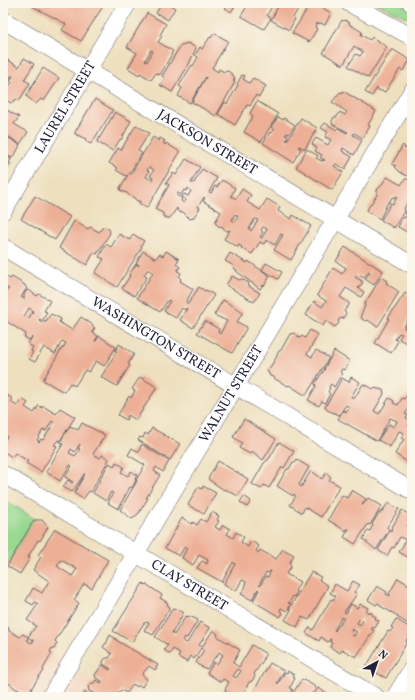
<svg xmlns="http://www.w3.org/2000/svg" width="415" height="700" font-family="Vollkorn,serif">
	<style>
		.built { fill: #f2d5bd }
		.green { fill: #97d88f; stroke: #5c7d65 }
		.building { fill: #edb096; fill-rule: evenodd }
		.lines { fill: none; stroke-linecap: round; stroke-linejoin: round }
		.minor-casing { stroke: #696469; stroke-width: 18 }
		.minor { stroke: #fff; stroke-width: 17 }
		.labels { text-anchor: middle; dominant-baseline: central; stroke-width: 3.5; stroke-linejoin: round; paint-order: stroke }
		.street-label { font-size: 14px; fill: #22223b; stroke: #fbf7ec }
	</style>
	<rect width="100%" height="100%" fill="#fbf7ec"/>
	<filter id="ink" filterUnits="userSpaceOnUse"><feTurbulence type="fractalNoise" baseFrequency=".025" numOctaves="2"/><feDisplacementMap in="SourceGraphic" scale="8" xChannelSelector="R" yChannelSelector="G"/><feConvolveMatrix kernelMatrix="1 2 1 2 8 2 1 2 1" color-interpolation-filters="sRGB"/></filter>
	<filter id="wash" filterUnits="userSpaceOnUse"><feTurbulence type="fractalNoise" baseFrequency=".012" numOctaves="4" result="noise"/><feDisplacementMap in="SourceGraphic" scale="16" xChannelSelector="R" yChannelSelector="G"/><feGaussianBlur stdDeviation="0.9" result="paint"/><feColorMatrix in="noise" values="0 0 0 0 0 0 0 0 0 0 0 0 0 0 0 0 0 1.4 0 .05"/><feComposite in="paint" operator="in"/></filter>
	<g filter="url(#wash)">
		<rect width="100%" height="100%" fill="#eee0bf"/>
		<path class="built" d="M3,625L69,665L120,697H3Z"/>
		<g class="green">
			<path d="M376,3H412V20Z"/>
			<path d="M3,499L35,519L3,572Z"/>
		</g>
		<g id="blocks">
			<g class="building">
				<path d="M34,3H105L81,41L62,30L66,24L32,6Z"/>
				<path d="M162,3H169L168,4L175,8L168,20L156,13Z"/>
				<path d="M225,3H237L231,12L225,8L227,4Z"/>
				<path d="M249,3H274L267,15L271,18L264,29L241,16Z"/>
				<path d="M280,3H303L293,17L295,19L289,30L271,20Z"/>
				<path d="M311,3H314L331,13L325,25L320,23L319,24L317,23L315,27L317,29L309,42L292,33Z"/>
				<path d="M147,13L166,24L160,35L162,36L158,42L173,51L171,53L172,54L160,75L156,73L151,80L140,73L139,75L128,68L137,53L127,47ZM151,50L153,51L147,62L145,61Z"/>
				<path d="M342,20L344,21L345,20L350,23L349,24L362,32L361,35L370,40L372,37L387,47L368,78L348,66L356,54L360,56L363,52L354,46L343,65L323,53Z"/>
				<path d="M214,33L228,41L212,68L218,72L219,69L224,72L228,71L233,75L235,79L233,81L235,82L216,116L192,102L206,77L190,103L178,96L182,88L179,86L192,65L193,66L198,57L195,55L200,47L202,49L210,37L211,38Z"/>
				<path d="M188,43L196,48L189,64L172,92L160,85L165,78L162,76L181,45Z"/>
				<path d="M392,49L410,60L403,71L400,69L385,92L378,90L377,88L372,96L365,92Z"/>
				<path d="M3,57L19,67L24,58L34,64L24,80L30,83L19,101L16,99L13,102L11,103L3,98V92L7,86L8,87L12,83L10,81L13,76H11L3,89Z"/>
				<path d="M43,68L59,78L44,101L41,99L36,104L26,96Z"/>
				<path d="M242,75L245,76L243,79L249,83L253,78L266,86L259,97L256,95L250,106L247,105L235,125L218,114L225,102L227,104L238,85L237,84Z"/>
				<path d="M343,91L376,111L368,125L370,126L363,138L354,133L353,135L362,140L354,155L343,148L342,151L352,157L345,169L336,164L334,166L343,172L332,190L296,167L307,149L318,156L316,158L321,161L325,160L320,158L322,155L315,151L317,148L312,144L316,138L328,145L329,143L331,140L325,137L328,132L321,128L325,123L337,130L338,128L347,133L348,132L332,124V121L334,117H337L340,112L345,115L347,112L332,102L340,92L342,93Z"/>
				<path d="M95,99L113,110L91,144L85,141L86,139L75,134V132Z"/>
				<path d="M257,101L278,114L261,142L244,132L253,116L250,113Z"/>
				<path d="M3,108L19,117L14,124L28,132L20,144L3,133Z"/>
				<path d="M115,112L131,121L121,140L120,139L113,151L97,142Z"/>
				<path d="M278,117L283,120L284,118L295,125L289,134L287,133L285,135L288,136L286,140L287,141L301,118L317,128L305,149L299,146L298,147L301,149L293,162L263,143L270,132L272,133L274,129L271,127Z"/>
				<path d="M136,125L149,133L138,151L142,153L129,174H132L133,172H132L153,137L159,141L160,138L165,141L163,143L165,145L166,143L180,152L147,208L139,203L140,201H137L133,197H131L127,193L121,191L120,188L128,175L126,176L116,170L118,168L109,163L118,148L121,150ZM149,167L154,170L150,176L153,178L152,180L146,177L149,171L147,170Z"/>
				<path d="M3,134L5,135L4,137L8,140L9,138L20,145L16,153L12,158L3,153Z"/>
				<path d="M403,145L405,147L404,148L405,149L406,148L412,153V167L407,176L400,172L395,167L396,166L392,164Z"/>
				<path d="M3,154L11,159L9,163L11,164L3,176Z"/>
				<path d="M186,159L200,167L191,183H194L202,169L217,178L209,192L211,193L215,186L217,187L222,180L235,188L231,196L236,199L242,189L251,195L247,202L260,210L267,199L280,207L278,211L291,219L293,215L311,226L291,260L274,250L283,235L281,234L275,245L266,240L264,244L260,242L252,254L241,248L242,247L239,245L238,247L224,239L230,230L227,231L223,228L222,226L220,227L216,224L215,222L221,212L203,201L205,198L204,197L198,207L200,208L193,218L190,219L183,212L180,213L177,210V208L170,218H167L163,216V213L155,209L169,185L166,183L173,173L176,175ZM188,188L191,191L188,196L184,194L182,197L186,200L184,203L181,201L182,198L176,195L178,193L181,195L184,190L186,191ZM235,214L238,216L235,222L232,220ZM255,219L258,220L251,231L249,229ZM263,227L267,229L262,238L260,237L263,232L261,230Z"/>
				<path d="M387,177L401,185L405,179H408L412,183L411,196L412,197V235L398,227L403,217L405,218L407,214L405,213L411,204L410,203L409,204L407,203L404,209L405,210L394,228L381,220L391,203L393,204L397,197L395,196L394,198L392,197L389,203L388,202L380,219L367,211L368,208L377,195V190L380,187Z"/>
				<path d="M35,196L70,217L55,240L21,219Z"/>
				<path d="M74,221L88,229L90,227L99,232L102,228L105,227L109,229L110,233L97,254L94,252L87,265L59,248Z"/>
				<path d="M119,234L130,240L133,234L144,241L141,246L142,247L117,287L95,273L104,259L99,257L106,244L111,247Z"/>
				<path d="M345,247L383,271L374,285L365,279L370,272L369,271L364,277L361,275L360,277L357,275L355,277L362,281V284L358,288L364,292L361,297L346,288L340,297L349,303V305L344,311L346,313L343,319L342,318L338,320L339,323L335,327L326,321L323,326L306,315L314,301L322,307L326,301L317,295L333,268L342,274L346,268L336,261Z"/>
				<path d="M143,251L156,259L159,254L163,256L166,251L179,259L176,264L180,267L177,271L181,273L179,277L181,279L180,281L193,289L186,302L188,304L199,287L205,291L206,290L214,295L193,328L180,320L187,309L186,308L185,310L182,308L176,318L164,311L170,301L168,300L160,312L137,298L153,273L149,270H147L144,275L147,277L134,296L122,288L130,276L129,275L136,264L139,266V265L136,263Z"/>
				<path d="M230,253L247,263L248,261L270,276L264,286L263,285L260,289L236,271L237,270L233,268L234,266L225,261Z"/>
				<path d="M266,263L282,272L278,279L262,270Z"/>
				<path d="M3,273L10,279L12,277L25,285V286L27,288L21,297L24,299V295L26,291L29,290L37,296L39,294L50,301L44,311L47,312L42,321L40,319L39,320L41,322L43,323L45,320L46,321L51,314L61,319L59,322L72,330L81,317L93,325L92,326L95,328L92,332L98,336L95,341H96L99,336L116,347L104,366L96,361L89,372L85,370L75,386L70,383L64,392L43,380L62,348H63L66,343L62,341L55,354L44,347L35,362L29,359L33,352L31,351L33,347L28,344L32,337L29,340L24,337L26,334L3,319V294L9,289L5,287L3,291ZM29,308L33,311L29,318L24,316Z"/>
				<path d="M232,276L239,280L242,279L249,283L247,285L260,293L254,302L226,285Z"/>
				<path d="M381,277L387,281L386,283L399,292L378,326H376L368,320L365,321L362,319L361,315L365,306L364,305Z"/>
				<path d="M405,293L412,297V338L408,344L399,339L402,334L399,333L395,339L398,341L391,353L375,343L389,319L388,318ZM409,318H411L405,329L404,327Z"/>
				<path d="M223,300L243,312L237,322L247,327L232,353L197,333L205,321L219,329L218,332L220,334L227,321L214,315Z"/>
				<path d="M310,330L318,335L307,354L312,357L316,350L329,358L306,395L303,394L289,385L288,386L275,379L274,377L270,376L267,370L271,366L277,356L278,352L281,350L290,334L294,333L300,338L302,336L305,338Z"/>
				<path d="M119,344L134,354L128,364L130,365L117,386L101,377L117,351H115Z"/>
				<path d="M334,351L350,361L344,370L342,369L340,372L342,374L334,387L331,384L329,387L330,388L328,392L330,394L325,403L322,401L319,406L308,400L316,386L315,383L325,369H324Z"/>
				<path d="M140,377L157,387L136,420L128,415L126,420L118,415L129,396L131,398L135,391L132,389Z"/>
				<path d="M351,377L360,382L351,397L354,399L363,384L373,389L374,388L383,390L384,394L374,411L379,414L389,398L394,401L393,403L398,405L402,398L404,399L407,395L412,398V408L411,410L409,409L405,414L408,415L406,418L411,421L408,426L412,428V465L395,454L404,439L401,438L404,433L399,431L390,447L378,440L389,424L394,427L397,421L390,418L377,441L338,419L343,410L346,412L349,407L346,405L339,415L327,410L325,407L342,378L349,382Z"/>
				<path d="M5,394L13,399L11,402L17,406L22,399L28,403L25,407L34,413L39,405L42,408L43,406L56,414L60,408L75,417L60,441L58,440L54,445L57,446L41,472L26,463L28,461L15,453L12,457L3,451V444L7,436L5,435L3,437V420L6,415L4,413L3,415V398ZM52,421L54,423L43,440L41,439L39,442L37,440L43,430L46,431Z"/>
				<path d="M244,419L276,439L263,460L252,451L250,454L239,448L242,443L233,437Z"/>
				<path d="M82,423L105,435L93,454L100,458L102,455L109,459L91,492L89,491L83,499L74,493L85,474H84L72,492L63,487L68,480L72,483L73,482L65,477L72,466L70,465L60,481L46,472L63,444L60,442L70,426L78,430ZM80,444L78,448L80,449L75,456L69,453L71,449L75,452Z"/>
				<path d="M152,428L180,444L170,460L138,440L140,437L143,438L145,433L148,435Z"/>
				<path d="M279,442L294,451L284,468L282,467L269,488L264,485L261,489L252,484L264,463L269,459Z"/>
				<path d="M141,445H143L169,461L163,472L156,467L154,471L160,475L146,498H148L139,513L132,519L120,510L137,481L136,480L132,488L130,487L118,509L108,503L113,493L111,492L106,501L93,493L109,463L114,466L116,462L124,467L121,472L128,476L131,471L137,475L135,479L136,480L145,465L128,455L132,448L139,452Z"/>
				<path d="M297,460L309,467L299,485L301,487L311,471L313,473V472L322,479L326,473L331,477L329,480L340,486L321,517L305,507L302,513L290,505L296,496L294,494L293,496L277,486L287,469H289L293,462L295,463Z"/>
				<path d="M218,461L248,479L238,496L225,489L224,490L208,479Z"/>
				<path d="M203,486L216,493L204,514L188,505L198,487L202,489Z"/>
				<path d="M352,490L366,499L362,505H363L368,498L382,506L370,525L368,524L355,544L344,537L349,529H347L346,531L328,520L342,495L347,498Z"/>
				<path d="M244,496L251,501L247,507L240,502Z"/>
				<path d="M388,503L399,509L387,527L389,530L376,550L363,539L368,530L370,531L373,525L372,524L379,513L380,514L381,511L382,512Z"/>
				<path d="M402,510L412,517L407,526L412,528V563L409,561L412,557L410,556L409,558L399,552L406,540L400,537L394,548L392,547L387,556L378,550L390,530H392L391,529Z"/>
				<path d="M212,512L219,516L217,520L219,521L215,527L220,530L223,525L230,529L227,534L233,538L236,532L244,537L241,542L248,547L251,541L259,546L256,551L258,553L260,550L276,559L283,549L294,555L289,564L291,566L286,574L300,582L295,591L297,592L294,597L293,596L289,603H288L291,604L287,611L281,608L280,611L283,613L280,617L253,601L259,590L258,589L252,600L241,594L246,586L245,585L246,582L242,580L236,591L224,584L235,564L233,562L222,582L197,568L202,561L207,564L208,560L199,555L193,565L182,558L187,548L185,546L179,556L165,548L182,518L192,524L193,522L197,525L201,519L206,522ZM270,571H271L268,577L266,576L260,586L259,585L266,572L268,573Z"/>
				<path d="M34,520H42L48,527L40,541L38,540L28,557L30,558L20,574L7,566Z"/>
				<path d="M55,529L108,560L92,588L84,584L74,600L79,603L55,641L57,643L54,649L52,648L50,652L52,653L43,669L44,671L40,675L31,689L32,691L26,695L24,693L23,691L16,689L10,684L5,683L3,679V624L9,628L8,630L20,637L23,634L28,637L27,640L31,643L34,641L28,637L36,626L27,620L38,604L35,602L33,605L26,601L33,588L42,593L49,581L33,570L41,557L38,555ZM61,560L77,569L72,576L57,566Z"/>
				<path d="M311,572L321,577L319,580L328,586L309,620L302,617L297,627L285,620L291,610L289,609Z"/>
				<path d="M398,578L412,587V626L397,617L398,616L380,606L381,605L378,603L376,605L368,600L377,586L387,592L386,594L390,596V594H389Z"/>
				<path d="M353,581L360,585L354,592L357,594L344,612L346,613L351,604L357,608L360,604L368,608L366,612L372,613V615L376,617L375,619L379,621L375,628L373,627L371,629L374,630L356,657L345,651L342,650L340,653L330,647L332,643L330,642L331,639H330L328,642L321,637L319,641L306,633L310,627L313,630L331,599L333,600L336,596L330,593L335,584L347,591ZM342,617L344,618L340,624H341L338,626L335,631L334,630ZM360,618L363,621L360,625L357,623ZM352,629L357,632L354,636L352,635L353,632L351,631Z"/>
				<path d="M143,583L145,585L146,584L162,595L160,598L168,603L167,605L170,607L153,635L144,630L149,623L146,622L145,623H144L132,642L113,631Z"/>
				<path d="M173,608L183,612V614L172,633L174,635L186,616L189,617V616L198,620L187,638L185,637L183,641L187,643L200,622L210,628L199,645L202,647L213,630L218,634L217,636L240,650L233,663L239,667L252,645L266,654L263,658L264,659L254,674L255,676L252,681L249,682L247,686L246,690L241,694L246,697H220L224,691L226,693V691L225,689L229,682L223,679L221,682L207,673L214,662L217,664L223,655L219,652L216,658L215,657L207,669L198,665L196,662L204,650L201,648L194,659L190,656L187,662L178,657L180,653L173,649L170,654L164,650L168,645L155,637ZM238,669L241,671L236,678L233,676Z"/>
				<path d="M396,619L412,629V631L406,641L407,642L386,678L366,667L388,631L390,632L393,628L391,627Z"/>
				<path d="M110,635L116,639V640L158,665L155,670L149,666L143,673L142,675L147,679L142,687L139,685L137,687L133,684L127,693L121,690L118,694L124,697H82L85,692L93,697L95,694L89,691L88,686L92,683H94L96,680L101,683L102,681L96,678L95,675L102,665L110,670V668L103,664V661L106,658H109L112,654L103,647L105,644H106Z"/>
				<path d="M270,663L284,671L277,683L278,684L285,672L287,673L288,671L294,675L293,677L295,678L290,688L293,690L290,694L291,697H254L256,693L253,692Z"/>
				<path d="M302,679L316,687L310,697H293L295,694L293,693Z"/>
				<path d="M318,688L328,694L334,697H312Z"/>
			</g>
		</g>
	</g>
	<g filter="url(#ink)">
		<use href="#blocks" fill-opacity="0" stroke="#696469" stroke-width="1"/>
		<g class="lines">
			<defs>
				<g id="minor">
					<path d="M349,3L412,37"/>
					<path d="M411,3H412"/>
					<path id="s1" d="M3,20L412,265"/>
					<path id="s2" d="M3,211L128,3"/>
					<path id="s3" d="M3,247L412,491"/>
					<path id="s4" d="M3,474L376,697"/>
					<path id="s5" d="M50,697L412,91"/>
					<path d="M395,697L412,669"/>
				</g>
			</defs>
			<use href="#minor" class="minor-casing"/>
			<use href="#minor" class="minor"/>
		</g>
	</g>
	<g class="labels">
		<g class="street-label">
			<text stroke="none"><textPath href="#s2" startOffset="121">LAUREL STREET</textPath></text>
			<text stroke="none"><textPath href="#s1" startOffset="238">JACKSON STREET</textPath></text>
			<text stroke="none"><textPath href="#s3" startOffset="178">WASHINGTON STREET</textPath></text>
			<text stroke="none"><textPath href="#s5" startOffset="353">WALNUT STREET</textPath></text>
			<text stroke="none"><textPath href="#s4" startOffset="217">CLAY STREET</textPath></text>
		</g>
	</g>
	<rect width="415" height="700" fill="none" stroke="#fbf7ec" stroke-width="16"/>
	<g transform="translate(377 662) rotate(40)" stroke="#fbf7ec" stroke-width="3" paint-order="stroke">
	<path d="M0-3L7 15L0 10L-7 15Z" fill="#22223b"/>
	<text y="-6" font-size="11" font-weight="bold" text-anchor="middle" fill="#22223b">N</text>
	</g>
</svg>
